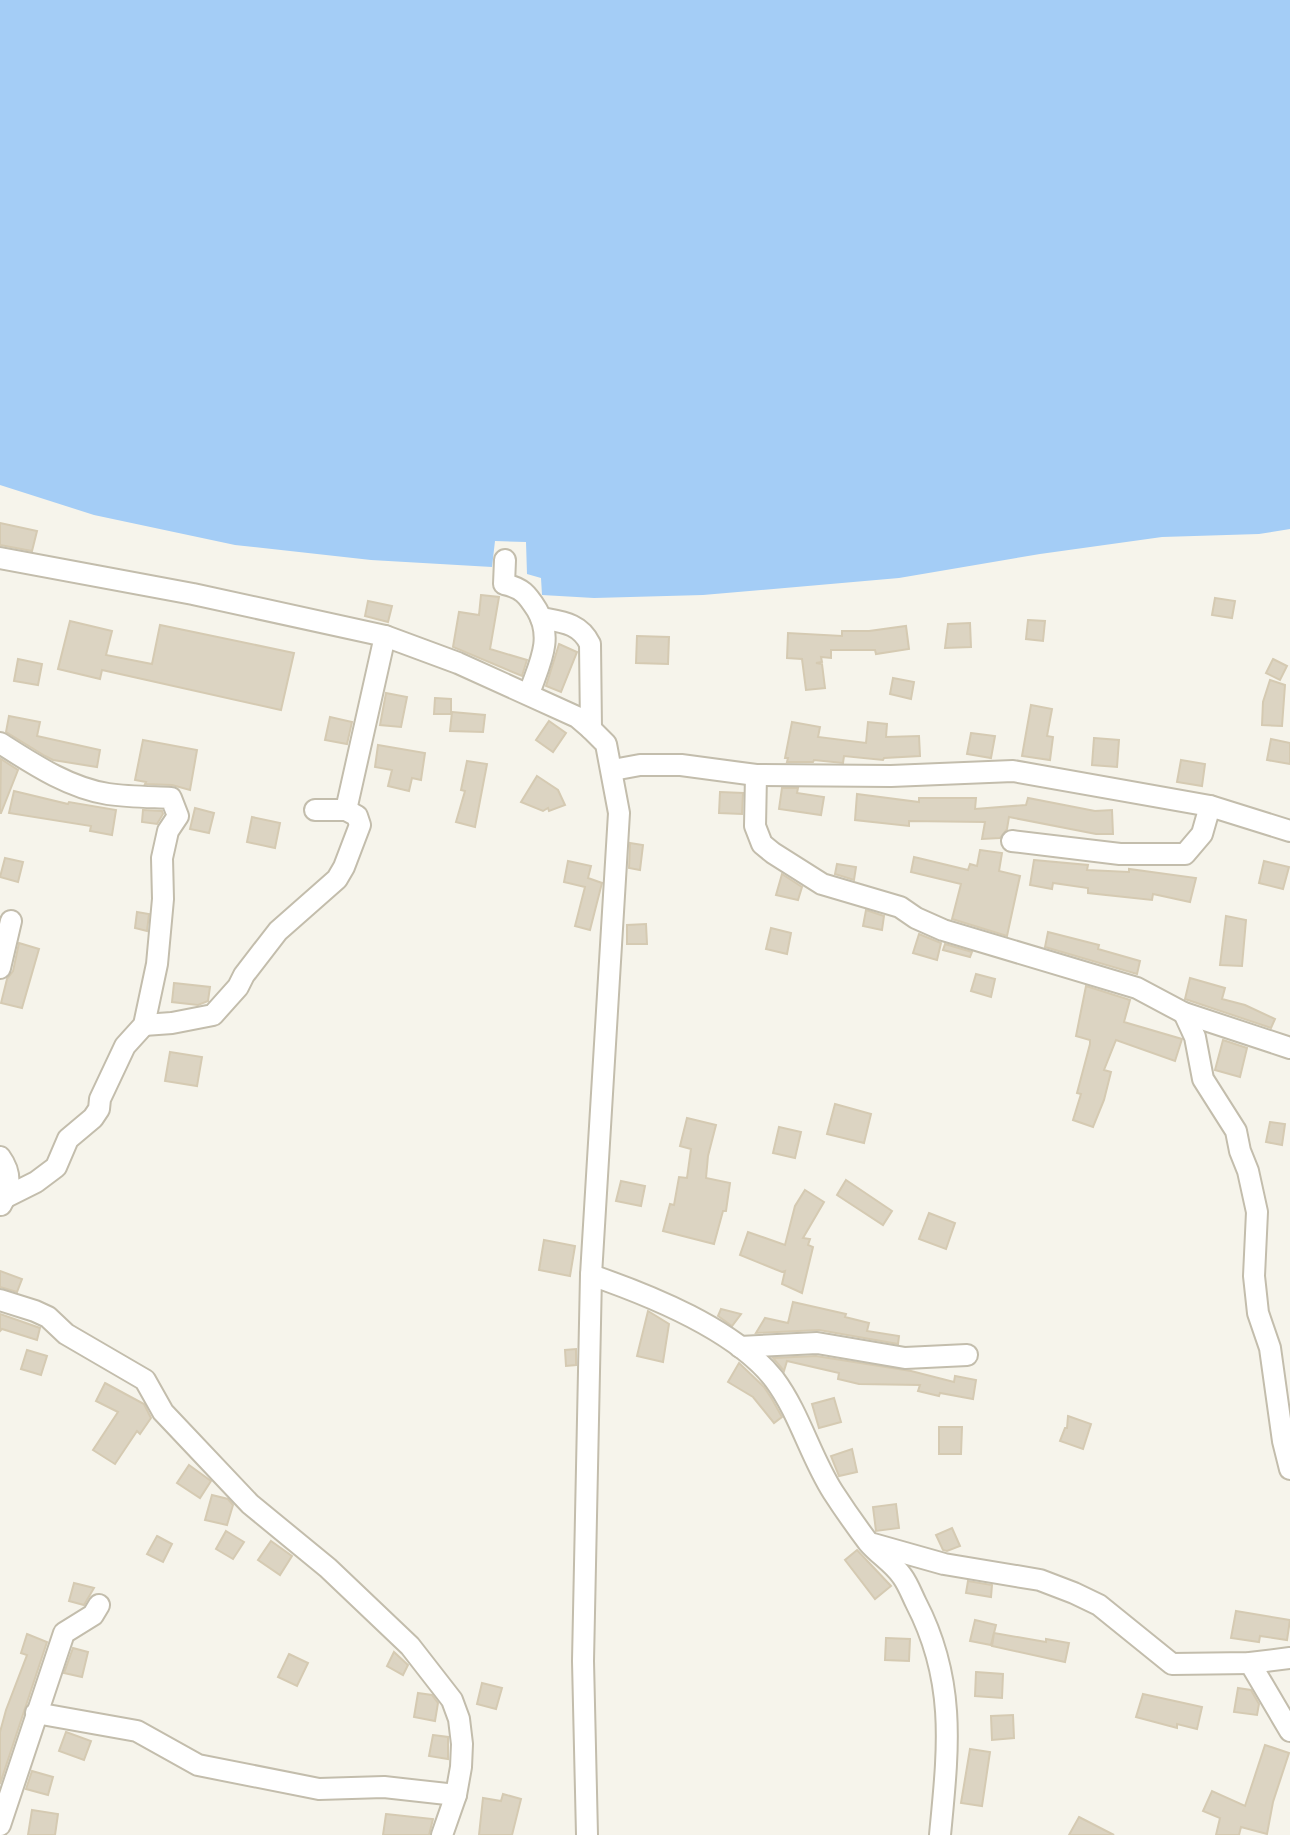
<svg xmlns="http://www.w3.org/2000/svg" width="1290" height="1835" font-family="'Exo 2',sans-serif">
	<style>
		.water { fill: #a4cdf6 }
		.building { fill: #dcd4c2; stroke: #d5cab2; stroke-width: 2 }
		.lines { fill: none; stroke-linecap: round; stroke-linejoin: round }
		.minor-casing { stroke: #c3bdac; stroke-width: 24 }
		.minor { stroke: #fff; stroke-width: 20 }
	</style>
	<rect width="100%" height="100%" fill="#f6f4eb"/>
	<path class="water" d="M0,0H1290V529L1259,534L1162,537L1040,554L899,578L703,595L594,598L542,595L541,578L527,574L526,542L495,541L492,567L371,560L235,545L94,515L0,485Z"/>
	<g class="building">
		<path d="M0,523L37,531L32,551L0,545Z"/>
		<path d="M481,595L499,597L490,649L527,660L522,676L453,647L459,612L479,615Z"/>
		<path d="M1215,598L1235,601L1232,618L1212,615Z"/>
		<path d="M368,601L392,606L388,622L365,616Z"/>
		<path d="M1028,620L1045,621L1043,641L1026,639Z"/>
		<path d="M70,621L112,631L106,655L152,664L160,625L294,653L281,710L102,670L100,679L58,669Z"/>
		<path d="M970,623L971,647L945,648L948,624Z"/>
		<path d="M906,626L909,649L876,654L875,650H831V658L821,657L822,662L816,663L822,664L825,688L806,690L802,659L787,658L788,633L842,636V631H869Z"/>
		<path d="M637,636L669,637L668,664L636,663Z"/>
		<path d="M559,644L577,652L561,692L546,686Z"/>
		<path d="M18,659L42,664L38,685L14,681Z"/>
		<path d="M1273,659L1287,666L1280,680L1266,673Z"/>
		<path d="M893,678L914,682L911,699L890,694Z"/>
		<path d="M1270,680L1285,685L1282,726L1262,725L1263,702Z"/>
		<path d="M386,693L407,697L401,727L380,725Z"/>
		<path d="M435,698L451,699V714H434Z"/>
		<path d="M1031,705L1052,709L1047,736L1053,737L1050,760L1022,756Z"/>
		<path d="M452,712L485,715L483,732L450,731Z"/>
		<path d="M9,716L40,722L37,736L100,750L97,767L53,760L45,756L6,732Z"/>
		<path d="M330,717L352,722L347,744L325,740Z"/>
		<path d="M549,721L566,733L553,752L536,740Z"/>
		<path d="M792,722L820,727L818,737L866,743L868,722L887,724L886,737L919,736L920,756L884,758L883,760L844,756L843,763L814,760L813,762H787L788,758H785Z"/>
		<path d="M971,733L995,736L991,758L967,754Z"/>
		<path d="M1094,738L1119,740L1117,767L1092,765Z"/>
		<path d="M1271,739L1290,743V764L1267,760Z"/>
		<path d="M143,740L197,750L190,790L172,785L145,784L146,782L135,780Z"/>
		<path d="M378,745L425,753L421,780L412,778L409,791L388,786L392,770L375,767Z"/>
		<path d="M1,759L18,770L1,813H0Z"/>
		<path d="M1181,760L1205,764L1202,786L1177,782Z"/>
		<path d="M467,761L487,764L475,827L456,822L465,791L461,790Z"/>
		<path d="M537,776L558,790L565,805L549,811L548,808L543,811L521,802Z"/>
		<path d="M782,788H798L797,793L824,797L821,815L779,809Z"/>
		<path d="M14,791L68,804L69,802L116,810L112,835L90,831L91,826L9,813Z"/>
		<path d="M720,792L743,793L742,814L719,813Z"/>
		<path d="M857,794L919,802V798H976L975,809L1026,805L1028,798L1095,811L1112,810L1113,834H1096L1009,817L1007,829L1000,838L982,839L985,822L909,821V826L855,820Z"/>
		<path d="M195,808L214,813L209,833L190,829Z"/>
		<path d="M143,810L162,811L163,814L157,824L142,822Z"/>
		<path d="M252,817L280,823L275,848L247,842Z"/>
		<path d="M630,843L643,845L640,870L629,868Z"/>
		<path d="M980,850L1002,853L999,871L1020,876L1007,936L952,919L961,884L911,872L914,857L968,870L970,864L977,866Z"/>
		<path d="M5,858L23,862L18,882L0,877Z"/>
		<path d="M1034,860L1088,865L1087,870L1129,872V869L1196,878L1190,902L1153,894L1152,900L1088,893V888L1053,883L1052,889L1030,885Z"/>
		<path d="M568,861L591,866L588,878L602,883L590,930L575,926L585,887L564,882Z"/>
		<path d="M1264,861L1289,867L1283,889L1259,883Z"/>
		<path d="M837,864L856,867L854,880L835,874Z"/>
		<path d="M782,874L802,887L798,900L776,895Z"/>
		<path d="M866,910L884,916L882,930L863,926Z"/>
		<path d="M137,912L149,914L147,931L135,928Z"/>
		<path d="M1226,916L1246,920L1242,966L1220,965Z"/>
		<path d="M646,924L647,944H627V925Z"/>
		<path d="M771,928L791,933L787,954L766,949Z"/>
		<path d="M1048,932L1099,945L1098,949L1140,961L1137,974L1045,947Z"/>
		<path d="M919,934L941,943L937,960L913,953Z"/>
		<path d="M19,943L39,949L22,1008L1,1003L7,979L13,971Z"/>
		<path d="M945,944L972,952L970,957L943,950Z"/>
		<path d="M976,974L995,979L991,997L971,991Z"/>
		<path d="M1190,978L1225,988L1222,999L1245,1005L1275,1019L1271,1028L1185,999Z"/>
		<path d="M174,983L210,987L208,1001L198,1005L172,1002Z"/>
		<path d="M1086,986L1130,1000L1124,1022L1182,1039L1175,1061L1116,1040L1104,1070L1111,1072L1104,1100L1093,1127L1073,1120L1081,1094L1077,1093L1090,1044V1040L1076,1036Z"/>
		<path d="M1223,1040L1247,1048L1240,1077L1215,1070Z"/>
		<path d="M170,1052L202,1057L197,1086L165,1081Z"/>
		<path d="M835,1104L871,1114L864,1143L827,1134Z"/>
		<path d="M687,1118L716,1125L708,1156L706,1178L730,1183L726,1211H723L714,1244L663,1231L670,1204L674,1205L679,1177L687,1178L691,1149L680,1146Z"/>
		<path d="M1270,1122L1285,1124L1282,1145L1266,1142Z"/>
		<path d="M779,1127L801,1132L795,1158L773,1153Z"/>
		<path d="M846,1180L892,1211L883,1225L837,1195Z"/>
		<path d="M621,1181L645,1186L641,1206L616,1201Z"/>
		<path d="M805,1190L824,1202L803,1238L810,1239L808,1245L813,1247L802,1293L782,1284L785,1271L782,1272L740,1255L748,1232L785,1245L795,1206Z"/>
		<path d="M929,1213L955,1223L946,1249L919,1239Z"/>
		<path d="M544,1240L575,1246L570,1276L539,1270Z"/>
		<path d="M0,1271L22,1279L17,1292L0,1287Z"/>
		<path d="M793,1302L846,1314L845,1317L869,1323L867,1331L899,1336L898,1344L819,1330L756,1333L765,1318L788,1323Z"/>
		<path d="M721,1309L741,1314L732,1326L718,1316Z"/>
		<path d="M648,1311L669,1324L663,1362L637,1356Z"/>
		<path d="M0,1314L40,1328L37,1340L2,1329L0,1331Z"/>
		<path d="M576,1349V1365L566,1366L565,1350Z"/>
		<path d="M27,1350L47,1356L41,1375L21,1369Z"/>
		<path d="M816,1356L911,1371L954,1382L955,1376L976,1380L973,1399L940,1393L939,1396L918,1391L920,1385L859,1384L838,1379L839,1373L787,1361L784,1371L773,1358Z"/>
		<path d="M739,1363L764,1387L772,1399L782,1417L774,1423L753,1397L728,1382Z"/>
		<path d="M105,1383L144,1404L151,1418L140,1434L137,1431L115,1464L93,1450L118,1412L96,1401Z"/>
		<path d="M834,1398L841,1422L819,1428L812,1404Z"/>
		<path d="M1068,1416L1091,1424L1083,1449L1060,1441L1065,1428H1067Z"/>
		<path d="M939,1427H962L961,1454H939Z"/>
		<path d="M852,1449L857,1472L839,1476L831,1456Z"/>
		<path d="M189,1465L211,1481L200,1498L177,1483Z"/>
		<path d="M212,1495L228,1499L233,1505L227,1525L205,1520Z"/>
		<path d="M896,1504L899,1528L876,1531L873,1507Z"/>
		<path d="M952,1528L960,1546L947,1551L943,1550L936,1535Z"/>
		<path d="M226,1531L244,1542L233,1559L216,1549Z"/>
		<path d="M157,1536L172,1544L163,1562L147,1554Z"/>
		<path d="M271,1541L292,1556L280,1575L258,1560Z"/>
		<path d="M857,1550L891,1586L875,1599L845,1560Z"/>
		<path d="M968,1581L992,1585L991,1597L966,1593Z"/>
		<path d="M74,1583L94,1588L84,1605L69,1601Z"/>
		<path d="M1236,1611L1290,1620L1287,1640L1260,1636L1259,1642L1231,1638Z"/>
		<path d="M975,1620L996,1625L991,1645L970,1641Z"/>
		<path d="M994,1633L1046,1642V1639L1069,1643L1065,1662L992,1646Z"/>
		<path d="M27,1634L47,1642L0,1784V1732L6,1710L27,1655L21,1653Z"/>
		<path d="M886,1638L910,1639L909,1661L885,1660Z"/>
		<path d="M73,1648L88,1652L82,1677L64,1673Z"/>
		<path d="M394,1652L408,1665L403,1675L387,1666Z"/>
		<path d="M289,1654L308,1663L297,1686L278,1677Z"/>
		<path d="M976,1672L1003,1674L1002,1698L975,1696Z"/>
		<path d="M482,1683L502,1688L496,1709L477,1704Z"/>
		<path d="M1238,1688L1251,1690L1259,1704L1257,1715L1234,1712Z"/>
		<path d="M418,1693L432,1695L438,1703L435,1721L414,1717Z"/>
		<path d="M1143,1694L1202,1707L1197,1729L1177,1724V1728L1136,1717Z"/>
		<path d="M1013,1715L1014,1738L992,1740L991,1716Z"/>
		<path d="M66,1732L91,1741L84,1760L59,1751Z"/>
		<path d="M433,1735L448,1737V1759L429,1756Z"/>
		<path d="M1265,1745L1289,1753L1273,1802L1267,1834L1241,1827L1239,1835H1216L1220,1818L1203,1811L1212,1791L1245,1806Z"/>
		<path d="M970,1749L990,1752L982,1806L961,1803Z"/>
		<path d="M32,1771L53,1777L48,1795L26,1789Z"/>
		<path d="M503,1794L521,1799L512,1835H479L483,1798L501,1801Z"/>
		<path d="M32,1810L58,1814L55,1835H28Z"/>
		<path d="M386,1814L433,1819L429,1835H383Z"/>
		<path d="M1079,1817L1114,1835H1069Z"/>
	</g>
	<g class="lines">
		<defs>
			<g id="minor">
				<path d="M0,558L193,594L385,636L458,663L577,717L591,729L606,744L619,813L591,1275L583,1661L587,1835"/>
				<path d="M505,560L504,584C522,588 527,594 537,610C554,639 539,664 529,694"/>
				<path d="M541,618C562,622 580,623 590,644L591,729"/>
				<path d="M0,743C33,764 69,788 108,794C129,797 151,797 171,798L178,816L168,831L162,858L163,899L157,964L144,1025L125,1046L100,1099L99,1109L93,1118L68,1139L56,1167L36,1182L6,1197"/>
				<path d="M613,770L640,765H681L756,775L891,776L1013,771L1210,806L1290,831"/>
				<path d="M756,775L755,826L762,844L773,853L822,884L900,907L916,918L943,930L1137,988L1184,1013L1290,1048"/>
				<path d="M315,810H346L385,636"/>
				<path d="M1012,841L1120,854H1185L1202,834L1210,806"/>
				<path d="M0,968L11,921"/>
				<path d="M1184,1013L1195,1037L1203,1079L1236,1131L1240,1151L1248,1171L1257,1212L1254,1276L1258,1313L1270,1348L1283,1441L1290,1469"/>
				<path d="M144,1025L172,1023L213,1015L238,987L244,975L278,931L337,879L344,867L360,825L357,816L346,810"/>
				<path d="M0,1157C11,1172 11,1188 1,1205"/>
				<path d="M591,1275C649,1295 735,1329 774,1379C800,1414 810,1456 833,1492C844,1509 856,1526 868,1542C878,1554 893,1563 902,1576C908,1584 912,1595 916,1603C957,1682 948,1751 940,1835"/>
				<path d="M0,1300L35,1311L48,1317L66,1334L145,1380L163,1412L250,1504L328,1568L410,1646L452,1700L459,1719L462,1744L461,1767L456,1795L442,1835"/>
				<path d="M740,1347L817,1343L905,1358L967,1355"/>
				<path d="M873,1544L944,1564L1040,1580L1074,1593L1099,1605L1172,1664L1250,1663L1290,1658"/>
				<path d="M1250,1663L1290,1731"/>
				<path d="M36,1713L137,1731L198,1765L319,1789L384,1787L456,1795"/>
				<path d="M0,1825L64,1633L93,1615L99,1605"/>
			</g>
		</defs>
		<use href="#minor" class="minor-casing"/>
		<use href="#minor" class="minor"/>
	</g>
</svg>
